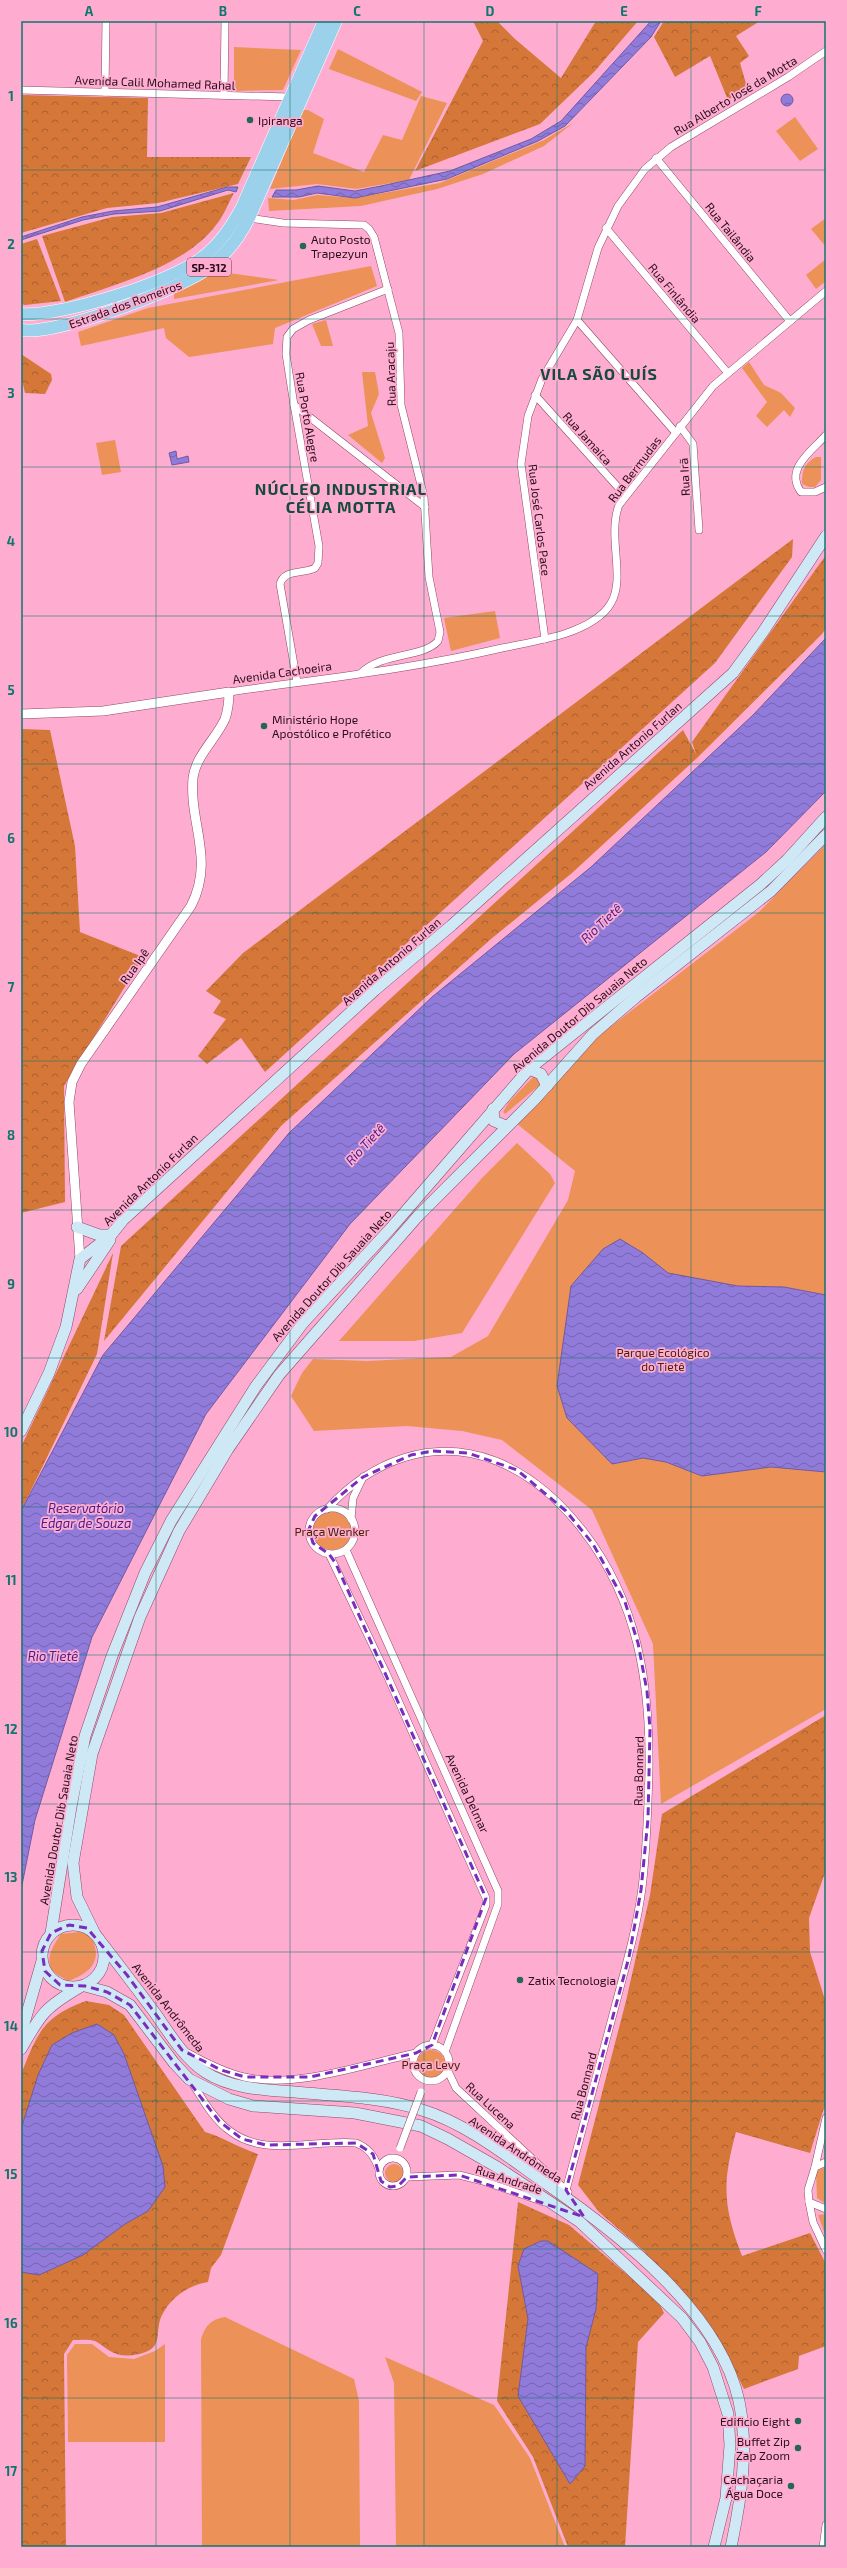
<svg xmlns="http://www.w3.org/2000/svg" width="847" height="2568" font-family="'Exo 2',sans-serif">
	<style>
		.green { fill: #ec9157 }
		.forest { fill: url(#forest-crowns) }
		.water { fill: url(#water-waves); stroke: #715aa1 }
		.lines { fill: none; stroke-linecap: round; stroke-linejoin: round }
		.minor-casing { stroke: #8f4769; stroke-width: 8 }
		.tertiary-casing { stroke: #8f4769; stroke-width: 10 }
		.secondary-casing { stroke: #8f4769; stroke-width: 12 }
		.primary-casing { stroke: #fff; stroke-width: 13 }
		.minor { stroke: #fff; stroke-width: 7 }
		.tertiary { stroke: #fff; stroke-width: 9 }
		.secondary { stroke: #cee8f5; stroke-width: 11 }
		.primary { stroke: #9cd1ec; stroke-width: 12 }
		.minor-bridge-casing { stroke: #8f4769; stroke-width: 8; stroke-linecap: butt }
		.minor-bridge { stroke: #fff; stroke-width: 7 }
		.marked { fill: none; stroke: #7b2cbf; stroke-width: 3; stroke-dasharray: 8 5; stroke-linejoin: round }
		.grid { fill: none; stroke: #0f766e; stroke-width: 1; stroke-opacity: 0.55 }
		.poi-dot { fill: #256654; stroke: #feadd0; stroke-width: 1.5 }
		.labels { text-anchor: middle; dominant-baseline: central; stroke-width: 3.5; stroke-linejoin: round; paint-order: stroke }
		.shield { fill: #feadd0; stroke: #6a3d51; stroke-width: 1 }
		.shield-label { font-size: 11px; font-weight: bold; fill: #2a0d1b }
		.street-label { font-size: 12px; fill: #2a0d1b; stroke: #feadd0 }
		.poi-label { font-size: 12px; fill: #2a0d1b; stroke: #feadd0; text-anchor: start }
		.park-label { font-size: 12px; fill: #472207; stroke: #feadd0 }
		.water-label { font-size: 13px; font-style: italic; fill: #451d8c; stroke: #feadd0 }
		.district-label { font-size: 16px; font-weight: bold; letter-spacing: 1px; fill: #164a3c; stroke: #feadd0 }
		.neatline { fill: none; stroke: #0f766e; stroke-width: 1.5 }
		.grid-label { font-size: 13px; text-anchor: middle; font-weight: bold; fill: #0f766e }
	</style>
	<defs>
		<pattern id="forest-crowns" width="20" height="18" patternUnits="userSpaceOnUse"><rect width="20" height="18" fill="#d47738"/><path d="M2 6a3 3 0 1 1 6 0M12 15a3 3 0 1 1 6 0" fill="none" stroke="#ac602e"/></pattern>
		<pattern id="water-waves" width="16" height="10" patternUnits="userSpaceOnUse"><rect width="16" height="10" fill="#907bda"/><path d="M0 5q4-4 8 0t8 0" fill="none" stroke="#7663b0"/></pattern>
	</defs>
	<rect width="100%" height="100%" fill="#feadd0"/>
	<g class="green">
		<path d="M234,47L301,50L283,90L234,91Z"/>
		<path d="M338,49L422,92L416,101L329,69Z"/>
		<path d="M421,96L447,103L409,180L356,189L317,184L270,189L303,110H308L324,119L313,153L364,172L383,135L402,140Z"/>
		<path d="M795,117L818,149L800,161L776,131Z"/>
		<path d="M573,123L544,146L483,174L437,189L361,206L269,211L268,198L294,200L317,195L355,198L440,183L544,140Z"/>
		<path d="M826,218V247L811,229Z"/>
		<path d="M826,259V281L816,289L806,275Z"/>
		<path d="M371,266L377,286L275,328L273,344L189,357L166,338L164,328L81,346L78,332L148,308Z"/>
		<path d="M214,271L279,280L174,299V290Z"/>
		<path d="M326,320L333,346H321L312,324Z"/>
		<path d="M749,362L764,385L781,393L795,408L790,417L784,410L767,427L756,416L767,402L742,368Z"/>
		<path d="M362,372H375L379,394L371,413L385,458L382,463L348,435L368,426Z"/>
		<path d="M115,440L121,472L102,475L96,443Z"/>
		<path d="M816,457H821V480L815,487H809L802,484C802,470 804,464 816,457Z"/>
		<path d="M495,611L500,638L451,651L444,618Z"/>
		<path d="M826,844V1709L661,1804L653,1644L592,1510L502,1440L462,1431L407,1426L314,1431L291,1396L302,1373L313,1359L367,1361L451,1357L488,1336L568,1200L575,1171L516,1123L596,1038L759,912Z"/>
		<path d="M535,1075L541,1084L505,1114L503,1112L509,1102Z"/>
		<path d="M517,1143L550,1174L555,1183L462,1333L414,1341H339L482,1178Z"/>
		<circle cx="332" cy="1531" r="19"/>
		<path d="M79,1932L90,1935C104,1959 92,1973 68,1981C64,1978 55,1974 52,1970C45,1958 54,1944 61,1934Z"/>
		<circle cx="431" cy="2064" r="14"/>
		<circle cx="394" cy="2173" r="9"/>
		<path d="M826,2167V2204L817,2198L816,2171Z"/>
		<path d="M826,2214V2237L818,2215Z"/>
		<path d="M225,2317L354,2379L359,2401L360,2547H202L201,2339C205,2326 211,2319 225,2317Z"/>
		<path d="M75,2344H92L109,2357L134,2359L155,2351L165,2344V2442H68L67,2355Z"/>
		<path d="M385,2357L494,2405L530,2458L565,2547H396L394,2383Z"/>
	</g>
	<g class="forest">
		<path d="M473,21H497L515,39L561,78L596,21H638L594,72L540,124L415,171L483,41Z"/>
		<path d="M664,21H760L736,36L749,56L740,63L747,87L728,100L710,56L675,77L654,37Z"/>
		<path d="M21,95L148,98L147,157H251L238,184L158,203L107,208L21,233Z"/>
		<path d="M234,193C228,203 224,216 216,225C185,267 113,285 65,302L42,236L112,217L161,213Z"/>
		<path d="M37,239L61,301L25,305L21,304V244Z"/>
		<path d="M21,354L51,374L52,380L45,394L25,393L21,375Z"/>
		<path d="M793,539L792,557L715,663L265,1072L241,1038L207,1064L198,1056L226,1019L213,1013L221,1001L206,991L243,953Z"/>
		<path d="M826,555V628L822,634L697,758L572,873L491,939L281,1126L104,1341L121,1246L683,730L696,754L692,742Z"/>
		<path d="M21,729L50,730L75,846L80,932L143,957L64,1086L65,1202L21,1213Z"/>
		<path d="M113,1253L97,1354L21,1511V1447Z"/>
		<path d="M826,1715V1870L809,1918L810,1952L826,2003V2109L824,2108L810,2153L736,2132C722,2183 723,2207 742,2256L810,2233L826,2264V2346L799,2356L798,2369L744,2389L718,2337L702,2315L644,2251L599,2212L578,2185L626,2001L650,1895L662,1814Z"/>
		<path d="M86,2001L109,2005L124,2015L205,2132C223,2137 239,2148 258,2154L221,2255L211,2268L208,2282C189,2285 171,2297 162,2315C153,2333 167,2350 134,2355C114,2358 109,2349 95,2341C90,2339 79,2340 73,2340L64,2354L66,2547H21V2074C38,2033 42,2017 86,2001Z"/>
		<path d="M518,2202L569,2225L658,2301L664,2313L638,2342L625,2547H568L533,2457L497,2401Z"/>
	</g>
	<g class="water">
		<path d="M651,21H661L651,37L565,126L538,141L447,179L355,198L317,193L299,197H272L276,190H296L318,186L355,191L381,186L450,171L531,139L561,121Z"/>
		<circle cx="787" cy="100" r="6"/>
		<path d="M227,187H238L236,192L228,190L160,211L114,214L83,220L21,240V237L82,217L113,211L157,207Z"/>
		<path d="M176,451L177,459L188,456L189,462L172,465L169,453Z"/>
		<path d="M826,638V791L766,852L514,1054L350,1224L206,1414L92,1637L35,1820L21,1890V1511L103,1355L289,1133L432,997L591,867L753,715Z"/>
		<path d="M620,1239L643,1253L668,1273L738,1286L784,1287L826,1295V1472L771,1467L702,1476L666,1462L643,1458L612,1464L567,1418L557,1386L571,1286L603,1249Z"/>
		<path d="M97,2024L114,2035L124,2054L163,2166L165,2187L148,2211L125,2224L83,2255L39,2275L21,2272V2129L38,2075L52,2045L72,2033Z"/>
		<path d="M541,2241H548L598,2274L596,2309L586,2347L585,2466L570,2484L518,2396L528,2319L518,2266L524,2249Z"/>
	</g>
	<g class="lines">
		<defs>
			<g id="minor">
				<path d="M21,90L289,97"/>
				<path d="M105,92L106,21"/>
				<path d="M224,95L225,21"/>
				<path d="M656,158L789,320"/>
				<path d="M249,218L283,223L364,225L369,229L374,237L399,333L401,405L424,497L429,577L440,632L438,641C423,658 382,652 361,673"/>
				<path d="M606,228L727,372"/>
				<path d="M577,320L676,433"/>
				<path d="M535,395L625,495"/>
				<path d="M294,405L425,507"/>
				<path d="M680,426L693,444L699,530"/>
				<path d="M826,487L815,492H801C784,469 812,451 826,435"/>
				<path d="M545,639L521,464L528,416L542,379L577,320L598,248L618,206L645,169L671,147L788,77L826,51"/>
				<path d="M297,682L280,584C284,569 304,574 315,568L318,563L319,546L294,405L286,354L287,337L293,329L309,320L388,289"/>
				<path d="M229,692C320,679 412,669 502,648C523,644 544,640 564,634C582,628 602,619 611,603C626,578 607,536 619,505L713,386L826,291"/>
				<circle cx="332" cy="1531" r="23"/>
				<path d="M327,1509C372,1460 432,1437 496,1461C531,1475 561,1502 584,1532C638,1602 650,1683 649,1769C648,1809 647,1848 642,1888C637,1927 626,1965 616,2003C599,2065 583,2128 566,2190"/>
				<path d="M351,1519L353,1498L363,1477"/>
				<path d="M346,1550L498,1891V1904L445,2052"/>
				<path d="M329,1554L386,1673L486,1898V1905L432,2045"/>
				<circle cx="431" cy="2063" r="18"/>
				<path d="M188,2053C206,2063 224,2072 244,2077C296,2089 365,2064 416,2053"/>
				<path d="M448,2071L456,2088L568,2192"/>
				<path d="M191,2081C202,2098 213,2119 230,2131C265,2158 315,2139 356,2143C369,2148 374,2156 379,2169"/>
				<circle cx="393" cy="2172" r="14"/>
				<path d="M826,2162L815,2167L808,2190L809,2202L826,2209"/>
				<path d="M815,2167L826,2118"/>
				<path d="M407,2177L459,2175L483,2181L544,2202"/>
				<path d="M809,2202L813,2222L826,2250"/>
				<path d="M823,2547L826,2525"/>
			</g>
			<path id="tertiary" d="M21,714L103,711L229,692C229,701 228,710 225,719C216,739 196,755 193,778C189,824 215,859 191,906L81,1064L72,1082L69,1102L80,1259"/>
			<g id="secondary">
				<path d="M529,1069L541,1074L547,1086"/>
				<path d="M493,1109L494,1121L506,1126"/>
				<path d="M77,1227L99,1235H111"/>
				<path d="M77,1289L110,1240"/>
				<path d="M21,1431L49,1373L66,1327L80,1259L111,1235L123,1220L375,990L452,925L733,673L763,632L826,536"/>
				<circle cx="73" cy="1956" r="31"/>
				<path d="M51,1933L71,1807L85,1736L112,1656L145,1573L171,1521L256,1386L303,1323L391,1228L529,1069L761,884L787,860L826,817"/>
				<path d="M95,1934L77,1897L73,1863L92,1754L140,1617L179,1531L228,1449L279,1375L418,1216L535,1099L593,1034L636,997L771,891L826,835"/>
				<path d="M101,1942C119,1965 137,1989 155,2013C169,2033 184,2058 205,2072C231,2089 266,2090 295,2092C337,2096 382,2097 422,2110C468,2124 509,2158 548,2185C620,2235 719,2311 739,2401C749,2449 741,2500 731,2547"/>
				<path d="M85,1986L107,1992L130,2005L174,2063L189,2079L229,2099L253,2106L355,2113L421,2126L448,2139L497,2167L580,2222L682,2318L700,2342L713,2367L728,2414L730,2445L726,2498L714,2547"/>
				<path d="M21,2034L42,1961"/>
				<path d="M21,2049C41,2014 44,2008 80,1987"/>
			</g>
			<g id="primary">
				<path d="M21,314C60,317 172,282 203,257C220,244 232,226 242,207L324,21"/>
				<path d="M21,330C55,336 178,290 207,269C225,256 239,238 249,218L336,21"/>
			</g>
		</defs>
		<use href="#minor" class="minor-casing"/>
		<use href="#tertiary" class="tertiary-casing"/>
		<use href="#secondary" class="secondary-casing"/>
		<use href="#primary" class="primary-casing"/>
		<use href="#minor" class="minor"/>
		<use href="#tertiary" class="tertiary"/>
		<use href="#secondary" class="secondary"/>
		<use href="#primary" class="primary"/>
		<defs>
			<path id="minor-bridge" d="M400,2148L421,2092"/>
		</defs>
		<use href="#minor-bridge" class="minor-bridge-casing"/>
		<use href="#minor-bridge" class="minor-bridge"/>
	</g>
	<path class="marked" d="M433,1451L468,1453L517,1470L566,1511L593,1544L625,1602L638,1643L647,1691L650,1729L648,1819L641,1890L629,1957L566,2190L584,2217L459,2175L407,2177L398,2186L390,2187L381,2181L373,2154L356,2143L266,2145L242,2139L219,2121L130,2005L107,1992L85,1986L60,1985L45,1971L42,1951L51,1933L69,1925L87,1928L127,1975L182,2050L221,2070L245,2077H310L416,2053L432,2045L486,1898L336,1564L329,1554L313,1543L309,1529L315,1516L363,1477L411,1455Z"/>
	<path class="grid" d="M156,21V2547M290,21V2547M424,21V2547M557,21V2547M691,21V2547M21,170H826M21,319H826M21,467H826M21,616H826M21,764H826M21,913H826M21,1061H826M21,1210H826M21,1358H826M21,1507H826M21,1655H826M21,1804H826M21,1952H826M21,2101H826M21,2249H826M21,2398H826"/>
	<g class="poi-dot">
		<circle cx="250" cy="120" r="4"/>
		<circle cx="303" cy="246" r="4"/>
		<circle cx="264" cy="726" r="4"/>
		<circle cx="520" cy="1980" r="4"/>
		<circle cx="798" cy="2421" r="4"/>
		<circle cx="798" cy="2448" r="4"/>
		<circle cx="791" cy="2486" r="4"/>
	</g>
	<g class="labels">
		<rect class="shield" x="187" y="258" width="44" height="18" rx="3"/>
		<g class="shield-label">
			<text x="209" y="267">SP-312</text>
		</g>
		<g class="street-label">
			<text transform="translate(155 82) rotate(2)">Avenida Calil Mohamed Rahal</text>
			<text transform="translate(735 95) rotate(-31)">Rua Alberto José da Motta</text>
			<text transform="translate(731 232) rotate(51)">Rua Tailândia</text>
			<text transform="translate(675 293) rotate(50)">Rua Finlândia</text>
			<text transform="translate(125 304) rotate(-20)">Estrada dos Romeiros</text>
			<text transform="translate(390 374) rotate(-92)">Rua Aracaju</text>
			<text transform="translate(308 417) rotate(80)">Rua Porto Alegre</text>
			<text transform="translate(588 438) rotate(48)">Rua Jamaica</text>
			<text transform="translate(634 469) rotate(-53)">Rua Bermudas</text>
			<text transform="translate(684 477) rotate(-93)">Rua Irã</text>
			<text transform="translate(540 520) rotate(83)">Rua José Carlos Pace</text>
			<text transform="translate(282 672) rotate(-8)">Avenida Cachoeira</text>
			<text transform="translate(632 745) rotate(-41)">Avenida Antonio Furlan</text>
			<text transform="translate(391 961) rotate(-41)">Avenida Antonio Furlan</text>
			<text transform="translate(134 966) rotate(-55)">Rua Ipê</text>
			<text transform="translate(579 1014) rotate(-40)">Avenida Doutor Dib Sauaia Neto</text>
			<text transform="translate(150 1179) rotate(-44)">Avenida Antonio Furlan</text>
			<text transform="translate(331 1275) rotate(-48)">Avenida Doutor Dib Sauaia Neto</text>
			<text transform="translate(638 1771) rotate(-89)">Rua Bonnard</text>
			<text transform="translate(468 1793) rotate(65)">Avenida Delmar</text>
			<text transform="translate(58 1820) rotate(-80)">Avenida Doutor Dib Sauaia Neto</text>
			<text transform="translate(169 2007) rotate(52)">Avenida Andrômeda</text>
			<text transform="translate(583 2086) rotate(-75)">Rua Bonnard</text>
			<text transform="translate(491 2105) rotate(43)">Rua Lucena</text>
			<text transform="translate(516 2149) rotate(34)">Avenida Andrômeda</text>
			<text transform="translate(509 2179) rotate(18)">Rua Andrade</text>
		</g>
		<g class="poi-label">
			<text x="258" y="120">Ipiranga</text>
			<text x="311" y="239">Auto Posto<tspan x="311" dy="14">Trapezyun</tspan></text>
			<text x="272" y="719">Ministério Hope<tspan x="272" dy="14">Apostólico e Profético</tspan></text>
			<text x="528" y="1980">Zatix Tecnologia</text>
			<text x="790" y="2421" text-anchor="end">Edificio Eight</text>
			<text x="790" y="2441" text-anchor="end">Buffet Zip<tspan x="790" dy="14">Zap Zoom</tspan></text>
			<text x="783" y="2479" text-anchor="end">Cachaçaria<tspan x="783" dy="14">Água Doce</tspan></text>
		</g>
		<g class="park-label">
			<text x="663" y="1352">Parque Ecológico<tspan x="663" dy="14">do Tietê</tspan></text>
			<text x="332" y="1531">Praça Wenker</text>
			<text x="431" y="2064">Praça Levy</text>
		</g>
		<g class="water-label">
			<text transform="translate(601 923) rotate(-43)">Rio Tietê</text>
			<text transform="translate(365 1144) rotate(-47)">Rio Tietê</text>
			<text x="86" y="1508">Reservatório<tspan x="86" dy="15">Edgar de Souza</tspan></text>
			<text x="53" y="1656">Rio Tietê</text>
		</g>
		<g class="district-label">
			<text x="599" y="373">VILA SÃO LUÍS</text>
			<text x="341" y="488">NÚCLEO INDUSTRIAL<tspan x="341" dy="18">CÉLIA MOTTA</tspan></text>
		</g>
	</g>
	<rect width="847" height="2568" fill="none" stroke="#feadd0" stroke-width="44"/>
	<rect x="22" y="22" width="803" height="2524" class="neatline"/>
	<g class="grid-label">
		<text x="89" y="16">A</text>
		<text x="223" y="16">B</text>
		<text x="357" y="16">C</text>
		<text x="490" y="16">D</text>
		<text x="624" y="16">E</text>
		<text x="758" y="16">F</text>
		<text x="11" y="101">1</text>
		<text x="11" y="249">2</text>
		<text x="11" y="398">3</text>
		<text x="11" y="546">4</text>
		<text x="11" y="695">5</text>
		<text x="11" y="843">6</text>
		<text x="11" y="992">7</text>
		<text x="11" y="1140">8</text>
		<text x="11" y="1289">9</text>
		<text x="11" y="1437">10</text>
		<text x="11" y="1585">11</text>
		<text x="11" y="1734">12</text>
		<text x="11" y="1882">13</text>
		<text x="11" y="2031">14</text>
		<text x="11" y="2179">15</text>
		<text x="11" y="2328">16</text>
		<text x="11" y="2476">17</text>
	</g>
</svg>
